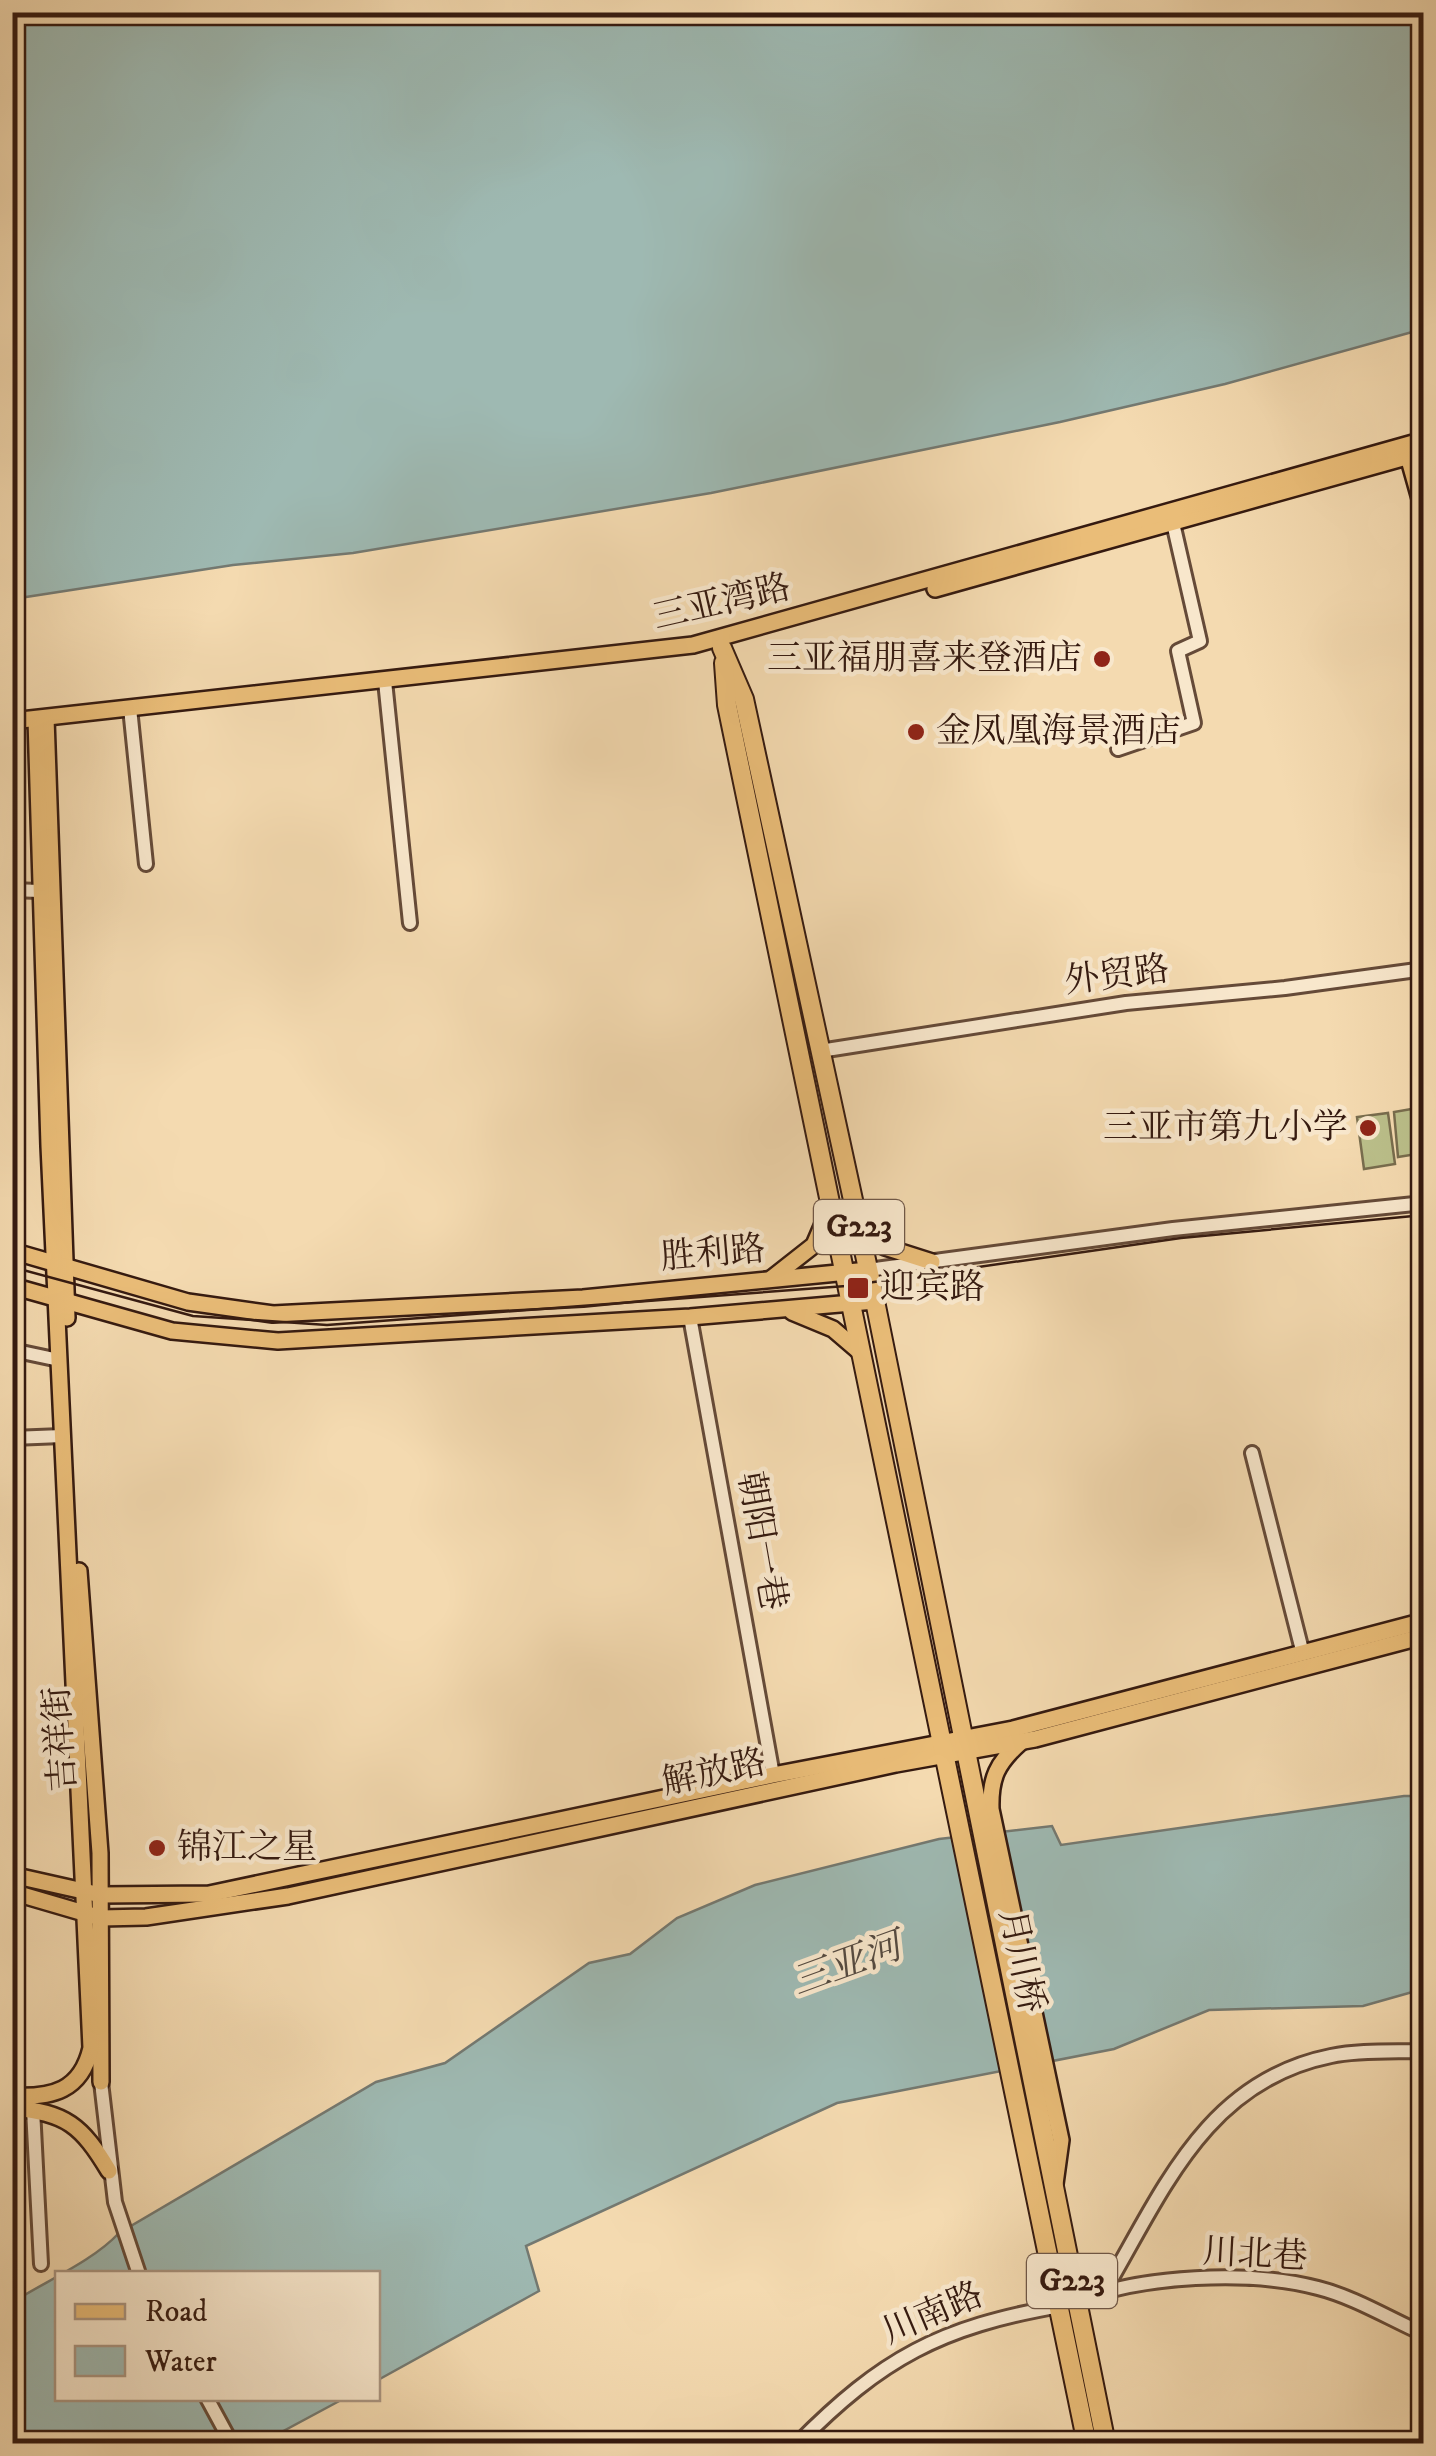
<svg xmlns="http://www.w3.org/2000/svg" width="1436" height="2456" font-family="'IM FELL DW Pica','Noto Serif SC',serif">
	<style>
		.green { fill: #bbc08b; stroke: #786d4e; stroke-width: 2.5 }
		.water { fill: #9eb9b2; stroke: #747971; stroke-width: 2.5 }
		.lines { fill: none; stroke-linecap: round; stroke-linejoin: round }
		.minor-casing { stroke: #654a38; stroke-width: 18 }
		.major-casing { stroke: #351a10; stroke-width: 20 }
		.highway-casing { stroke: #351a10; stroke-width: 22 }
		.minor { stroke: #f8e7cc; stroke-width: 12 }
		.major { stroke: #eabd78; stroke-width: 15 }
		.highway { stroke: #eabd78; stroke-width: 18 }
		.tram { stroke: #351a10; stroke-width: 2.5 }
		.poi-dot { fill: #8f2418; stroke: #f8e7cc; stroke-width: 4 }
		.labels { text-anchor: middle; dominant-baseline: central; stroke-width: 9; stroke-linejoin: round; paint-order: stroke }
		.shield { fill: #f8e7cc; stroke: #705848; stroke-width: 2.5 }
		.shield-label { font-size: 32px; font-weight: bold; fill: #351a10 }
		.street-label { font-size: 35px; fill: #351a10; stroke: #f8e7cc }
		.poi-label { font-size: 35px; fill: #351a10; stroke: #f8e7cc; text-anchor: start }
		.water-label { font-size: 38px; font-style: italic; fill: #544a41; stroke: #f8e7cc }
	</style>
	<rect width="100%" height="100%" fill="#f4dab0"/>
	<filter id="stains"><feTurbulence type="fractalNoise" baseFrequency=".002" numOctaves="4"/><feColorMatrix values="0 0 0 0 .2 0 0 0 0 .09 0 0 0 0 .02 0 0 0 .5 -.17"/></filter>
	<radialGradient id="worn" r=".72"><stop offset=".6" stop-color="#630" stop-opacity="0"/><stop offset="1" stop-color="#630" stop-opacity=".3"/></radialGradient>
	<g class="green">
		<path d="M1423,1107V1153L1398,1157L1394,1112Z"/>
		<path d="M1388,1113L1395,1164L1364,1169L1357,1117Z"/>
	</g>
	<g class="water">
		<path d="M13,12L1423,13V329L1225,384L1060,422L711,493L353,553L233,565L13,599Z"/>
		<path d="M1404,1796H1423V1989L1363,2006L1209,2010L1114,2049L837,2103L526,2246L539,2291L378,2380V2274H58V2398L343,2399L261,2443L13,2444V2302C46,2281 93,2261 119,2233L376,2082L445,2063L589,1963L630,1954L677,1918L755,1885L939,1839L1052,1826L1061,1845Z"/>
	</g>
	<g class="lines">
		<defs>
			<g id="minor">
				<path d="M385,681L410,923"/>
				<path d="M130,708L146,864"/>
				<path d="M1118,749L1194,723L1178,651L1200,641L1173,523"/>
				<path d="M12,890L39,891"/>
				<path d="M820,1051L1126,1003L1285,988L1424,969"/>
				<path d="M868,1270L1173,1229L1424,1203"/>
				<path d="M690,1317L773,1775"/>
				<path d="M12,1350L59,1360"/>
				<path d="M12,1438L62,1436"/>
				<path d="M1252,1453L1303,1654"/>
				<path d="M101,2082L115,2202L139,2274"/>
				<path d="M33,2109L41,2264"/>
				<path d="M1105,2290C1163,2191 1206,2081 1331,2056C1360,2050 1394,2052 1424,2051"/>
				<path d="M1076,2302C1140,2275 1250,2270 1318,2288C1354,2297 1390,2319 1424,2334"/>
				<path d="M207,2398L232,2444"/>
				<path d="M797,2444C882,2358 940,2327 1060,2306"/>
			</g>
			<g id="major">
				<path d="M1406,449L1424,513"/>
				<path d="M935,589L1424,452"/>
				<path d="M46,718L67,1318"/>
				<path d="M12,721L693,645L1424,440"/>
				<path d="M858,1217L885,1247L932,1262"/>
				<path d="M12,1251L188,1302L273,1314L583,1298L868,1270"/>
				<path d="M772,1278L814,1245L829,1210"/>
				<path d="M12,1286L172,1331L278,1341L690,1317L875,1301"/>
				<path d="M792,1312L833,1329L861,1353"/>
				<path d="M79,1571L100,1853L101,2082"/>
				<path d="M1021,1742C997,1763 990,1778 991,1809L1061,2140L1055,2184"/>
				<path d="M12,1875L101,1895L209,1894L773,1775L1013,1729L1424,1621"/>
				<path d="M12,1892L101,1918L146,1917L288,1896L896,1764L1035,1739L1424,1636"/>
				<path d="M12,2096C52,2098 81,2091 91,2048L49,1146L36,719"/>
				<path d="M12,2108C66,2112 82,2126 109,2171"/>
			</g>
			<g id="highway">
				<path d="M722,648L744,699L875,1301L1106,2444"/>
				<path d="M724,663L727,705L1087,2444"/>
			</g>
		</defs>
		<use href="#minor" class="minor-casing"/>
		<use href="#major" class="major-casing"/>
		<use href="#highway" class="highway-casing"/>
		<use href="#minor" class="minor"/>
		<use href="#major" class="major"/>
		<use href="#highway" class="highway"/>
		<path class="tram" d="M12,1267L193,1316L327,1325L846,1286L1181,1238L1424,1215"/>
	</g>
	<g class="poi-dot">
		<circle cx="1102" cy="659" r="10"/>
		<circle cx="916" cy="732" r="10"/>
		<circle cx="1368" cy="1128" r="10"/>
		<rect x="846" y="1276" width="24" height="24" rx="5"/>
		<circle cx="157" cy="1848" r="10"/>
	</g>
	<g class="labels">
		<g class="shield">
			<rect x="814" y="1200" width="90" height="54" rx="8"/>
			<rect x="1027" y="2254" width="90" height="54" rx="8"/>
		</g>
		<g class="shield-label">
			<text x="859" y="1227">G223</text>
			<text x="1072" y="2281">G223</text>
		</g>
		<g class="street-label">
			<text transform="translate(722 603) rotate(-13)">三亚湾路</text>
			<text transform="translate(1117 976) rotate(-7)">外贸路</text>
			<text transform="translate(713 1254) rotate(-5)">胜利路</text>
			<text transform="translate(761 1541) rotate(80)">朝阳一巷</text>
			<text transform="translate(61 1739) rotate(-94)">吉祥街</text>
			<text transform="translate(714 1773) rotate(-12)">解放路</text>
			<text transform="translate(1021 1961) rotate(78)">月川桥</text>
			<text transform="translate(1255 2255) rotate(3)">川北巷</text>
			<text transform="translate(933 2314) rotate(-23)">川南路</text>
		</g>
		<g class="poi-label">
			<text x="1082" y="659" text-anchor="end">三亚福朋喜来登酒店</text>
			<text x="936" y="732">金凤凰海景酒店</text>
			<text x="1348" y="1128" text-anchor="end">三亚市第九小学</text>
			<text x="880" y="1288">迎宾路</text>
			<text x="177" y="1848">锦江之星</text>
		</g>
		<g class="water-label">
			<text transform="translate(847 1965) rotate(-20)">三亚河</text>
		</g>
	</g>
	<rect width="1436" height="2456" fill="none" stroke="#f4dab0" stroke-width="50"/>
	<rect x="15" y="15" width="1406" height="2426" fill="none" stroke="#351a10" stroke-width="5"/>
	<rect x="25" y="25" width="1386" height="2406" fill="none" stroke="#351a10" stroke-width="2.5"/>
	<rect x="55" y="2271" width="325" height="130" fill="#f8e7cc" stroke="#aa9581" stroke-width="2.5"/>
	<rect x="75" y="2304" width="50" height="15" fill="#eabd78" stroke="#aa9581" stroke-width="2.5"/>
	<text x="145" y="2321" font-size="30" fill="#351a10">Road</text>
	<rect x="75" y="2346" width="50" height="30" fill="#9eb9b2" stroke="#aa9581" stroke-width="2.5"/>
	<text x="145" y="2371" font-size="30" fill="#351a10">Water</text>
	<rect width="100%" height="100%" filter="url(#stains)"/>
	<rect width="100%" height="100%" fill="url(#worn)"/>
</svg>
